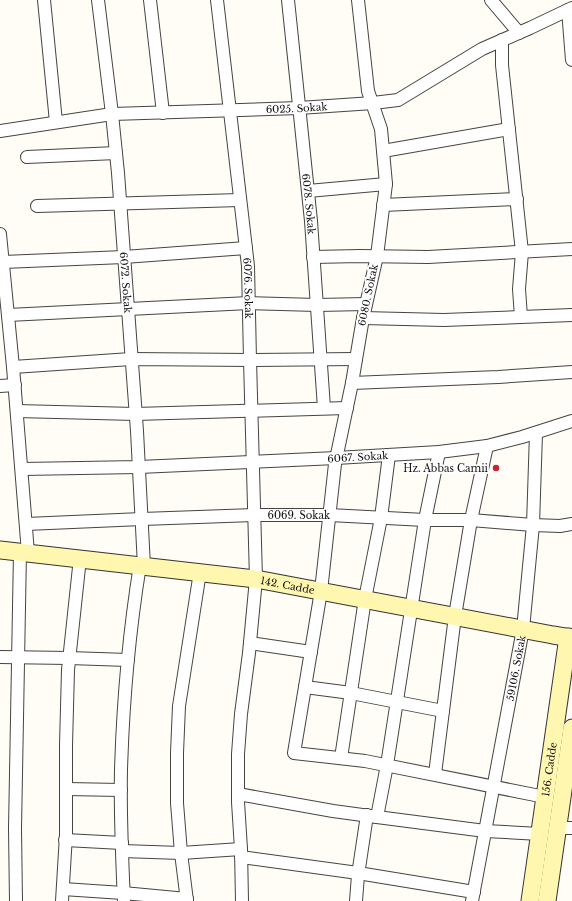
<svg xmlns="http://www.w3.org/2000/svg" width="572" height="901" font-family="'Libre Baskerville',serif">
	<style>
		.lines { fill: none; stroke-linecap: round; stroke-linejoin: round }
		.street-casing { stroke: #444; stroke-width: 14 }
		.secondary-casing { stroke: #333; stroke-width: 19 }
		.street { stroke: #fff; stroke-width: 12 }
		.secondary { stroke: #fff6b0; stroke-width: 17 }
		.poi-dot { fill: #c4262e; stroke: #fff; stroke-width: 1.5 }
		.labels { text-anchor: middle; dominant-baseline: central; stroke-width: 4; stroke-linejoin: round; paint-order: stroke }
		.street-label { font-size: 10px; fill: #111; stroke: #fff }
		.poi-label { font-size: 10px; fill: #111; stroke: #fff; text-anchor: end }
	</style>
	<rect width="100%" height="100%" fill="#fffdf5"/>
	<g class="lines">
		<defs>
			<g id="street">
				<path d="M44,0L56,122"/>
				<path id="s1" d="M98,0L112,114L118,173L137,431L144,566"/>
				<path d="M150,0L163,113"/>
				<path id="s2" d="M217,0L248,266L250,360L256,579L249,653L241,714L238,754V802L241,849L242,901"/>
				<path id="s3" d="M288,0L311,221L324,408"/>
				<path d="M358,0L368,91L381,129L386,184L377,256L363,318L352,383L335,464L321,591L294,753L365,761L545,797"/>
				<path d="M491,0L519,33"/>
				<path d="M568,10L572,60"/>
				<path d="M502,40V65L522,252L519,289L521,317"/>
				<path id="s4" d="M0,131L112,114L299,108L373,103L398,100L482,49L530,28L572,8"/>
				<path d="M383,151L509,129"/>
				<path d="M27,157L116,153"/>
				<path d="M308,191L386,184"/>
				<path d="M383,205L517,199"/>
				<path d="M37,206L240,200"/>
				<path d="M0,234L13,367L28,553"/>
				<path d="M313,257L360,256L428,257L572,249"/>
				<path d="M3,262L124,257L246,248"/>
				<path d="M8,315L249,303L317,305L366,304"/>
				<path d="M363,318L444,320L572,315"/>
				<path d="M13,367L131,359L250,360L356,359"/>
				<path d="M352,383L498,377L572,372"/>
				<path d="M0,386L15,385"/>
				<path d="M17,411L135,414L347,408"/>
				<path id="s5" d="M22,469L139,467L336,458L439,452L487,446L522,437L572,421"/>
				<path id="s6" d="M26,524L142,519L254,515H329L425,520H471L533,525L560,526L572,524"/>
				<path d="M250,643L311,652"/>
				<path d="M0,657L69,658L128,660"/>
				<path d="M305,687L351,693L443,711"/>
				<path d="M341,758L365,599L381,518L389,455"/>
				<path d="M435,774L455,616L471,520L487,446"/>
				<path d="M66,789L121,790"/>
				<path d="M238,794L333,811L377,817L485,831L540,834"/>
				<path d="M377,817L387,765L425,520L439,452"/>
				<path d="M557,828H572"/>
				<path d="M65,840L122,843"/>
				<path d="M122,851L181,853L241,849"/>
				<path d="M241,857L358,873L474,892"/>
				<path d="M63,889L123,893L187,899"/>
				<path d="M16,901L15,829L20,552"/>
				<path d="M62,901L66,835V745L68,670L80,558"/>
				<path d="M124,901C122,858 120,814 121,770C123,702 129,633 140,565"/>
				<path d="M187,901L181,853L177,803V753L179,706L200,572"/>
				<path d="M356,901L358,875L367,815"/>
				<path id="s7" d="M472,901L523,629L533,525L536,433"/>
			</g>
			<g id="secondary">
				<path id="s8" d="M0,550L256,579L553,635L572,638"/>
				<path id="s9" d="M530,901L568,637"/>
				<path d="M547,901L572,728"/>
			</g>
		</defs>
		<use href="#street" class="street-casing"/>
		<use href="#secondary" class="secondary-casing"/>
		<use href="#street" class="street"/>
		<use href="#secondary" class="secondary"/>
	</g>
	<circle class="poi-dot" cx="496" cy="468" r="4"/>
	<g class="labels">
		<g class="street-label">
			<text stroke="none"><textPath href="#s4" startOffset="298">6025. Sokak</textPath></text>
			<text stroke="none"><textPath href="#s3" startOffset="205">6078. Sokak</textPath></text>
			<text stroke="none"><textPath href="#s1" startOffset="284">6072. Sokak</textPath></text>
			<text stroke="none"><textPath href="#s2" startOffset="290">6076. Sokak</textPath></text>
			<text transform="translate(368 295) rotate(-78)">6080. Sokak</text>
			<text stroke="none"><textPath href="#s5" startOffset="336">6067. Sokak</textPath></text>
			<text stroke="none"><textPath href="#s6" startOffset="273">6069. Sokak</textPath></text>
			<text stroke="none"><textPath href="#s8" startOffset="290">142. Cadde</textPath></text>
			<text stroke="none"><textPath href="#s7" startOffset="237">59106. Sokak</textPath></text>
			<text stroke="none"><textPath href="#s9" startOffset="133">156. Cadde</textPath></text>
		</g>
		<g class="poi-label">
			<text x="488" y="468">Hz. Abbas Camii</text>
		</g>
	</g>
</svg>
